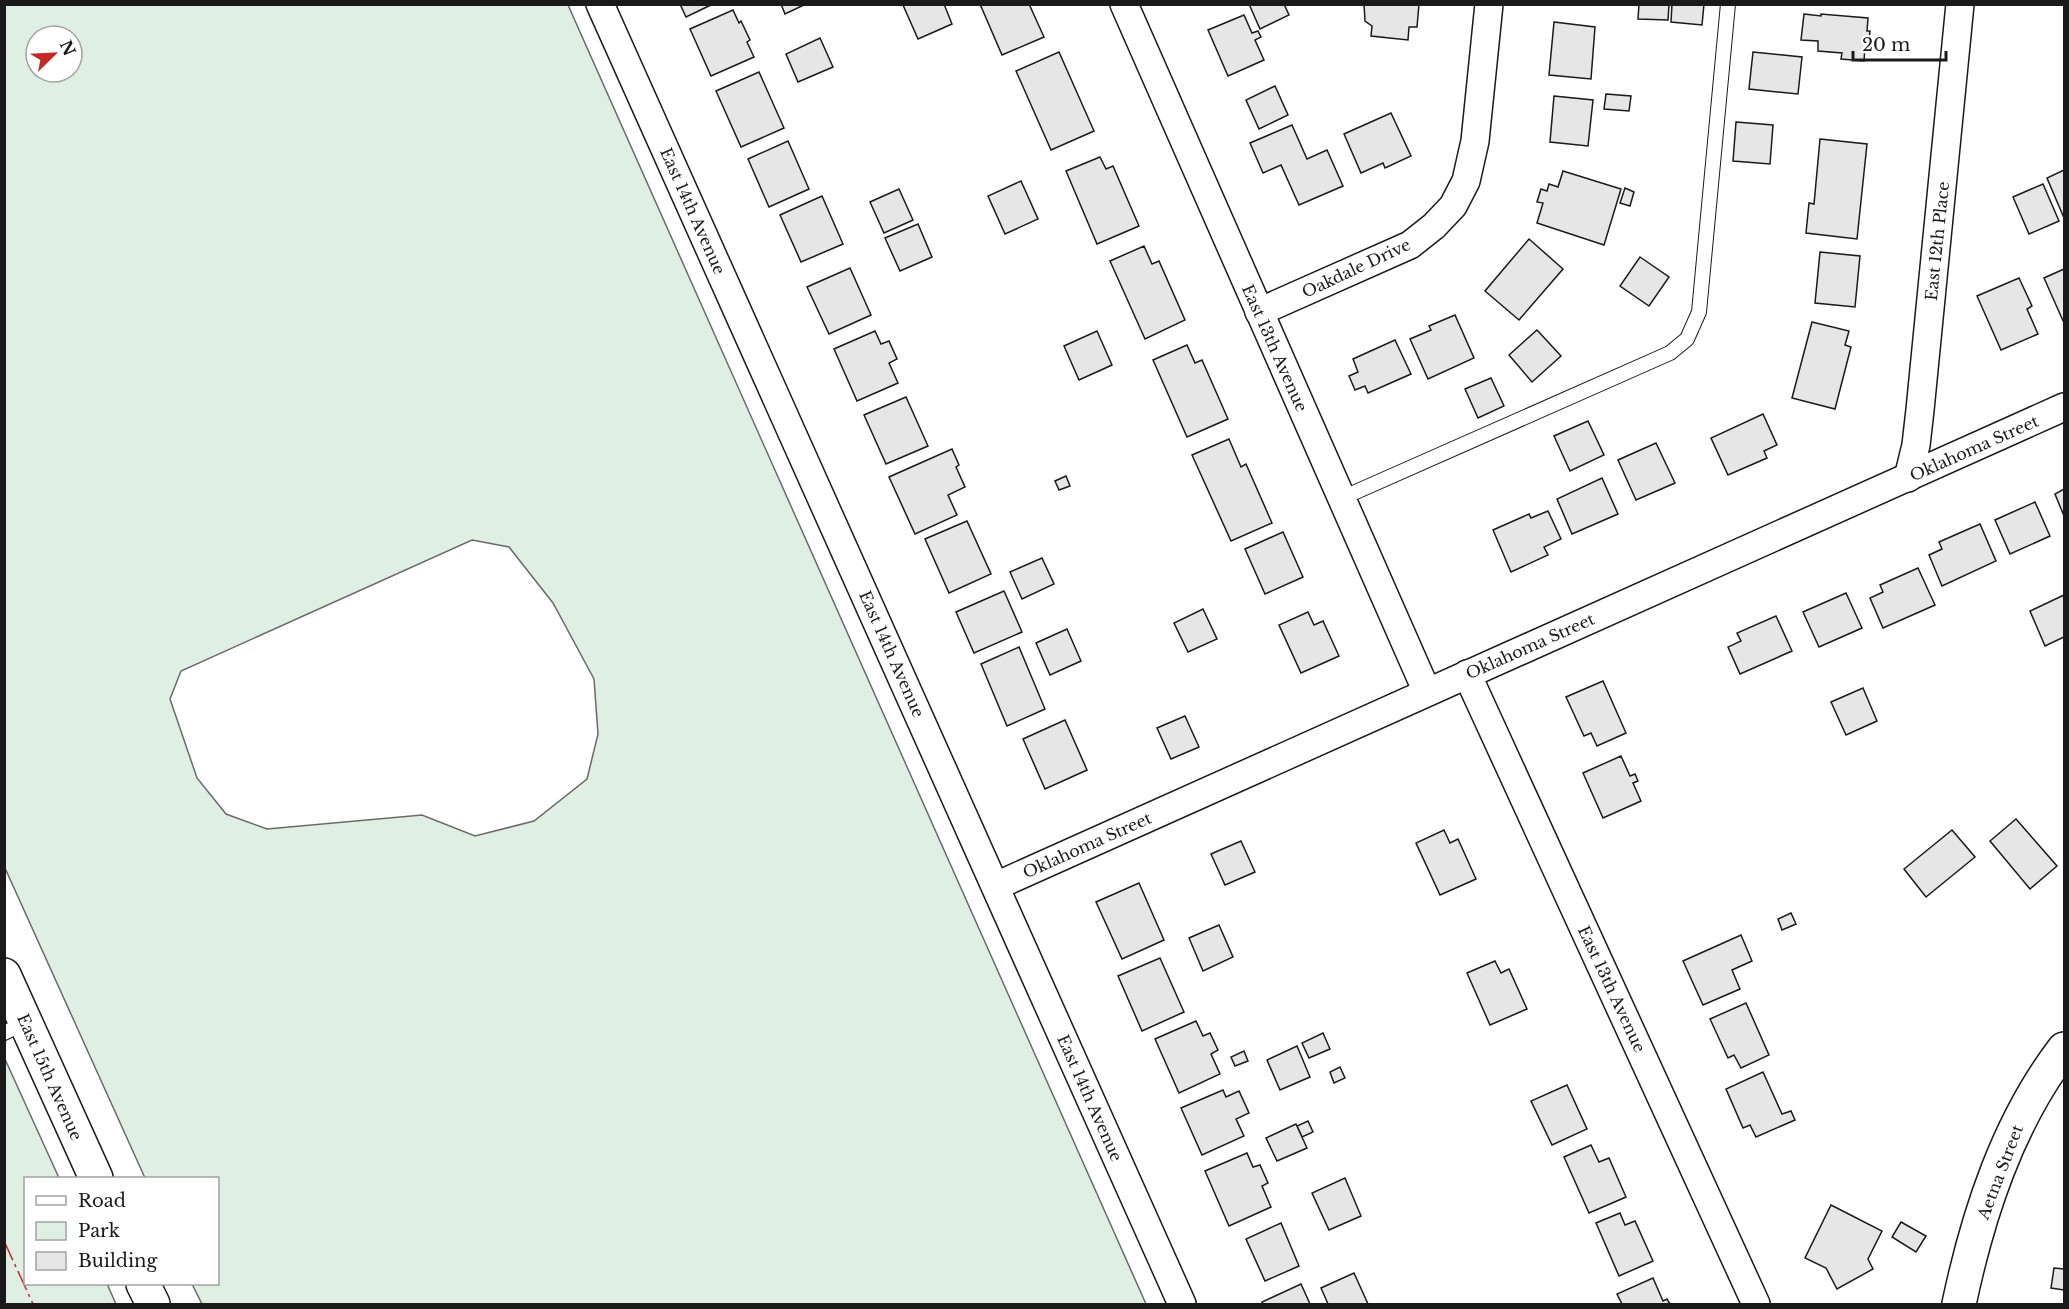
<svg xmlns="http://www.w3.org/2000/svg" width="2069" height="1309" font-family="'Libre Baskerville',serif">
	<style>
		.green { fill: #e0efe3; stroke: #6a6a6a; stroke-width: 1.5; fill-rule: evenodd }
		.building { fill: #e6e6e6; stroke: #1a1a1a; stroke-width: 1.5 }
		.lines { fill: none; stroke-linecap: round; stroke-linejoin: round }
		.service-casing { stroke: #1a1a1a; stroke-width: 16 }
		.minor-casing { stroke: #1a1a1a; stroke-width: 30 }
		.tertiary-casing { stroke: #1a1a1a; stroke-width: 36 }
		.service { stroke: #fff; stroke-width: 14 }
		.minor { stroke: #fff; stroke-width: 27 }
		.tertiary { stroke: #fff; stroke-width: 33 }
		.power { stroke: #c62828; stroke-width: 1.5; stroke-dasharray: 21 4.5 3 4.5; stroke-linecap: butt }
		.labels { text-anchor: middle; dominant-baseline: central; stroke-width: 4.5; stroke-linejoin: round; paint-order: stroke }
		.street-label { font-size: 16px; fill: #1a1a1a; stroke: #fff }
	</style>
	<rect width="100%" height="100%" fill="#fff"/>
	<g class="green">
		<path d="M4,5H568L1146,1304H202L192,1284H218V1178H145L5,868ZM36,36H72V72H36ZM472,540L509,547L553,603L594,679L598,734L587,779L534,821L475,836L422,815L267,829L226,814L197,778L170,699L181,671Z"/>
		<path d="M4,1057L59,1178H26V1284H107L116,1304H5Z"/>
	</g>
	<g class="building">
		<path d="M680,4H713L686,17Z"/>
		<path d="M781,4H806L785,14Z"/>
		<path d="M944,4L952,24L918,39L903,5Z"/>
		<path d="M980,4H1029L1044,37L1002,55Z"/>
		<path d="M1249,4H1284L1289,15L1260,29Z"/>
		<path d="M1364,4H1419L1417,27H1409L1408,40L1371,36L1372,26L1365,21Z"/>
		<path d="M1639,4H1669L1668,20L1638,19Z"/>
		<path d="M1672,4H1704L1702,25L1671,22Z"/>
		<path d="M733,10L739,23L741,21L750,40L747,42L754,57L711,76L690,29Z"/>
		<path d="M1804,14L1821,16V14L1868,18L1867,31H1870L1868,48L1865,47L1864,61L1841,59L1842,53L1818,51V41L1801,40Z"/>
		<path d="M1244,15L1252,33L1258,31L1261,37L1255,40L1264,60L1228,76L1208,30Z"/>
		<path d="M1554,22L1595,27L1591,79L1549,75Z"/>
		<path d="M820,38L833,67L798,82L786,54Z"/>
		<path d="M1059,52L1094,131L1051,150L1016,71Z"/>
		<path d="M1753,52L1802,57L1798,94L1749,89Z"/>
		<path d="M759,72L784,128L741,147L716,91Z"/>
		<path d="M1275,86L1288,115L1259,129L1246,100Z"/>
		<path d="M1606,94L1631,96L1629,111L1604,109Z"/>
		<path d="M1554,96L1593,100L1588,146L1550,142Z"/>
		<path d="M1391,113L1411,156L1385,168L1383,163L1361,173L1344,134Z"/>
		<path d="M1736,122L1773,125L1770,164L1733,161Z"/>
		<path d="M1292,125L1307,159L1327,150L1343,186L1299,205L1281,165L1263,173L1250,143Z"/>
		<path d="M1820,139L1867,144L1857,239L1806,233L1809,203L1814,204Z"/>
		<path d="M788,141L809,189L769,207L748,159Z"/>
		<path d="M1100,157L1106,169L1113,166L1139,226L1097,244L1066,171Z"/>
		<path d="M2064,170V218L2047,178Z"/>
		<path d="M1563,171L1621,189L1604,245L1537,223L1543,203L1537,202L1541,189L1547,191L1549,184L1558,187Z"/>
		<path d="M1021,181L1038,219L1005,234L988,196Z"/>
		<path d="M2043,184L2059,221L2029,234L2013,197Z"/>
		<path d="M1625,188L1634,192L1630,206L1620,203Z"/>
		<path d="M899,189L913,220L884,233L870,202Z"/>
		<path d="M822,196L843,244L801,262L780,215Z"/>
		<path d="M918,224L932,257L900,271L885,238Z"/>
		<path d="M1529,239L1563,269L1519,320L1485,291Z"/>
		<path d="M1144,246L1152,264L1159,261L1185,320L1145,339L1110,261Z"/>
		<path d="M1820,252L1860,256L1855,307L1815,303Z"/>
		<path d="M1640,257L1669,277L1649,306L1620,286Z"/>
		<path d="M850,268L871,315L829,334L807,287Z"/>
		<path d="M2064,269V323L2044,278Z"/>
		<path d="M2019,278L2032,306L2027,309L2038,334L2001,350L1977,296Z"/>
		<path d="M1455,315L1474,358L1428,379L1410,339L1431,330L1429,326Z"/>
		<path d="M1812,322L1849,331L1845,345L1851,347L1835,409L1792,398Z"/>
		<path d="M1537,330L1561,356L1532,382L1509,355Z"/>
		<path d="M875,331L881,344L889,341L897,359L889,363L898,383L857,401L834,349Z"/>
		<path d="M1097,331L1112,365L1079,380L1064,346Z"/>
		<path d="M1395,340L1411,374L1368,393L1365,386L1355,390L1349,376L1358,372L1353,359Z"/>
		<path d="M1187,345L1195,363L1202,360L1228,419L1187,437L1153,360Z"/>
		<path d="M1491,378L1504,406L1478,418L1465,389Z"/>
		<path d="M906,397L928,446L886,464L864,415Z"/>
		<path d="M1763,414L1777,445L1764,451L1767,458L1728,475L1711,438Z"/>
		<path d="M1588,421L1604,455L1570,471L1554,436Z"/>
		<path d="M1229,439L1241,467L1246,464L1272,523L1231,541L1192,455Z"/>
		<path d="M1656,443L1675,483L1636,500L1618,460Z"/>
		<path d="M952,449L959,465L956,467L965,487L948,495L957,515L915,534L889,477Z"/>
		<path d="M1066,476L1070,486L1059,490L1055,481Z"/>
		<path d="M1602,478L1618,514L1572,534L1557,499Z"/>
		<path d="M2064,489V516L2055,494Z"/>
		<path d="M2035,502L2050,536L2010,554L1995,520Z"/>
		<path d="M1548,511L1561,539L1544,547L1548,555L1511,572L1493,530L1529,514L1531,518Z"/>
		<path d="M967,521L991,574L949,593L925,539Z"/>
		<path d="M1980,524L1996,561L1942,586L1929,555L1942,549L1939,542Z"/>
		<path d="M1283,532L1303,577L1265,594L1245,549Z"/>
		<path d="M1042,558L1054,584L1022,599L1010,572Z"/>
		<path d="M1918,568L1935,605L1883,628L1870,598L1883,592L1880,585Z"/>
		<path d="M1004,591L1022,632L974,653L956,612Z"/>
		<path d="M1846,593L1862,628L1819,647L1803,612Z"/>
		<path d="M2064,595V637L2045,646L2030,611Z"/>
		<path d="M1203,609L1217,639L1188,652L1174,623Z"/>
		<path d="M1308,612L1314,625L1323,621L1339,656L1301,673L1279,625Z"/>
		<path d="M1776,616L1792,651L1740,674L1728,647L1741,641L1737,633Z"/>
		<path d="M1067,629L1081,661L1050,675L1036,643Z"/>
		<path d="M1019,647L1045,709L1007,726L981,664Z"/>
		<path d="M1603,681L1626,733L1597,746L1591,733L1584,736L1566,697Z"/>
		<path d="M1863,688L1877,721L1846,735L1831,702Z"/>
		<path d="M1185,716L1199,747L1171,759L1157,728Z"/>
		<path d="M1065,720L1087,770L1045,789L1023,739Z"/>
		<path d="M1621,756L1630,776L1635,774L1638,781L1633,783L1641,801L1603,818L1583,773Z"/>
		<path d="M2016,819L2057,866L2030,889L1990,841Z"/>
		<path d="M1444,830L1450,843L1458,839L1476,879L1440,895L1416,843Z"/>
		<path d="M1952,830L1975,857L1926,897L1904,869Z"/>
		<path d="M1241,841L1255,872L1225,885L1211,854Z"/>
		<path d="M1139,883L1164,940L1122,959L1096,902Z"/>
		<path d="M1791,913L1796,924L1782,930L1778,919Z"/>
		<path d="M1219,925L1233,957L1203,971L1189,938Z"/>
		<path d="M1741,935L1752,961L1732,970L1740,989L1703,1005L1683,961Z"/>
		<path d="M1160,958L1184,1012L1142,1031L1118,976Z"/>
		<path d="M1495,961L1501,973L1509,969L1527,1009L1490,1025L1467,973Z"/>
		<path d="M1746,1003L1769,1055L1741,1068L1734,1055L1728,1058L1710,1019Z"/>
		<path d="M1196,1021L1203,1036L1210,1033L1218,1050L1211,1054L1220,1074L1179,1093L1155,1039Z"/>
		<path d="M1323,1033L1330,1049L1309,1058L1302,1043Z"/>
		<path d="M1297,1046L1310,1077L1280,1090L1267,1060Z"/>
		<path d="M1244,1051L1248,1061L1235,1066L1231,1057Z"/>
		<path d="M1340,1067L1345,1078L1334,1083L1330,1072Z"/>
		<path d="M1763,1072L1782,1114L1791,1111L1795,1120L1756,1137L1750,1125L1743,1128L1726,1089Z"/>
		<path d="M1567,1085L1587,1129L1552,1145L1531,1101Z"/>
		<path d="M1223,1090L1226,1097L1239,1091L1249,1113L1236,1119L1244,1136L1202,1155L1181,1108Z"/>
		<path d="M1308,1121L1313,1132L1302,1137L1297,1126Z"/>
		<path d="M1296,1124L1307,1148L1277,1161L1266,1138Z"/>
		<path d="M1591,1145L1599,1162L1609,1158L1626,1197L1589,1213L1564,1157Z"/>
		<path d="M1247,1153L1253,1167L1260,1165L1268,1183L1262,1186L1271,1207L1229,1226L1205,1171Z"/>
		<path d="M1345,1178L1361,1216L1329,1230L1312,1193Z"/>
		<path d="M1831,1205L1882,1231L1868,1259L1873,1269L1837,1289L1826,1268L1805,1258Z"/>
		<path d="M1620,1213L1625,1225L1635,1221L1653,1261L1619,1276L1596,1223Z"/>
		<path d="M1901,1222L1926,1236L1916,1252L1892,1237Z"/>
		<path d="M1281,1223L1299,1266L1265,1281L1246,1239Z"/>
		<path d="M2054,1268L2064,1269V1290L2051,1288Z"/>
		<path d="M1354,1273L1368,1304H1328L1321,1288Z"/>
		<path d="M1653,1278L1663,1301L1667,1299L1670,1304H1622L1617,1294Z"/>
		<path d="M1301,1284L1310,1304H1263L1262,1302Z"/>
	</g>
	<g class="lines">
		<defs>
			<g id="service">
				<path d="M1342,498L1670,353L1687,339L1699,312L1728,4"/>
				<path d="M4,1033L26,1022"/>
			</g>
			<g id="minor">
				<path d="M600,4L1182,1304"/>
				<path d="M1124,4L1427,692"/>
				<path d="M1259,312L1410,245L1434,226L1453,206L1466,181L1475,141L1489,4"/>
				<path d="M1908,478L1916,445L1920,410L1960,4"/>
				<path d="M1467,674L1756,1304"/>
				<path d="M996,886L2064,407"/>
			</g>
			<g id="tertiary">
				<path d="M4,975L96,1178"/>
				<path d="M143,1284L153,1304"/>
				<path d="M1959,1304C1978,1214 2008,1122 2064,1049"/>
			</g>
		</defs>
		<use href="#service" class="service-casing"/>
		<use href="#minor" class="minor-casing"/>
		<use href="#tertiary" class="tertiary-casing"/>
		<use href="#service" class="service"/>
		<use href="#minor" class="minor"/>
		<use href="#tertiary" class="tertiary"/>
		<path class="power" d="M4,1241L33,1304"/>
	</g>
	<g class="labels">
		<g class="street-label">
			<text transform="translate(693 211) rotate(66)">East 14th Avenue</text>
			<text transform="translate(1937 241) rotate(-84)">East 12th Place</text>
			<text transform="translate(1356 268) rotate(-25)">Oakdale Drive</text>
			<text transform="translate(1275 348) rotate(66)">East 13th Avenue</text>
			<text transform="translate(1974 448) rotate(-24)">Oklahoma Street</text>
			<text transform="translate(1530 646) rotate(-24)">Oklahoma Street</text>
			<text transform="translate(892 654) rotate(66)">East 14th Avenue</text>
			<text transform="translate(1087 845) rotate(-24)">Oklahoma Street</text>
			<text transform="translate(1612 989) rotate(65)">East 13th Avenue</text>
			<text transform="translate(50 1077) rotate(66)">East 15th Avenue</text>
			<text transform="translate(1090 1098) rotate(66)">East 14th Avenue</text>
			<text transform="translate(2000 1172) rotate(-69)">Aetna Street</text>
		</g>
	</g>
	<rect width="2069" height="1309" fill="none" stroke="#1a1a1a" stroke-width="12"/>
	<rect x="24" y="1177" width="195" height="108" fill="#ffffff" stroke="#a3a3a3" stroke-width="1.5"/>
	<rect x="36" y="1196" width="30" height="9" fill="#ffffff" stroke="#a3a3a3" stroke-width="1.5"/>
	<text x="78" y="1207" font-size="18" fill="#1a1a1a">Road</text>
	<rect x="36" y="1222" width="30" height="18" fill="#e0efe3" stroke="#a3a3a3" stroke-width="1.5"/>
	<text x="78" y="1237" font-size="18" fill="#1a1a1a">Park</text>
	<rect x="36" y="1252" width="30" height="18" fill="#e6e6e6" stroke="#a3a3a3" stroke-width="1.5"/>
	<text x="78" y="1267" font-size="18" fill="#1a1a1a">Building</text>
	<g transform="translate(54 54) rotate(66)"><circle r="28" fill="#ffffff" stroke="#a3a3a3" stroke-width="1.5"/>
	<path d="M0-4.5L10 22L0 15L-10 22Z" fill="#c62828"/>
	<text y="-9" font-size="16" font-weight="bold" text-anchor="middle" fill="#1a1a1a">N</text>
	</g>
	<path d="M1853 51v9h93v-9" fill="none" stroke="#1a1a1a" stroke-width="3"/>
	<text x="1862" y="51" font-size="18" fill="#1a1a1a" stroke="#ffffff" stroke-width="4.5" paint-order="stroke">20 m</text>
</svg>
